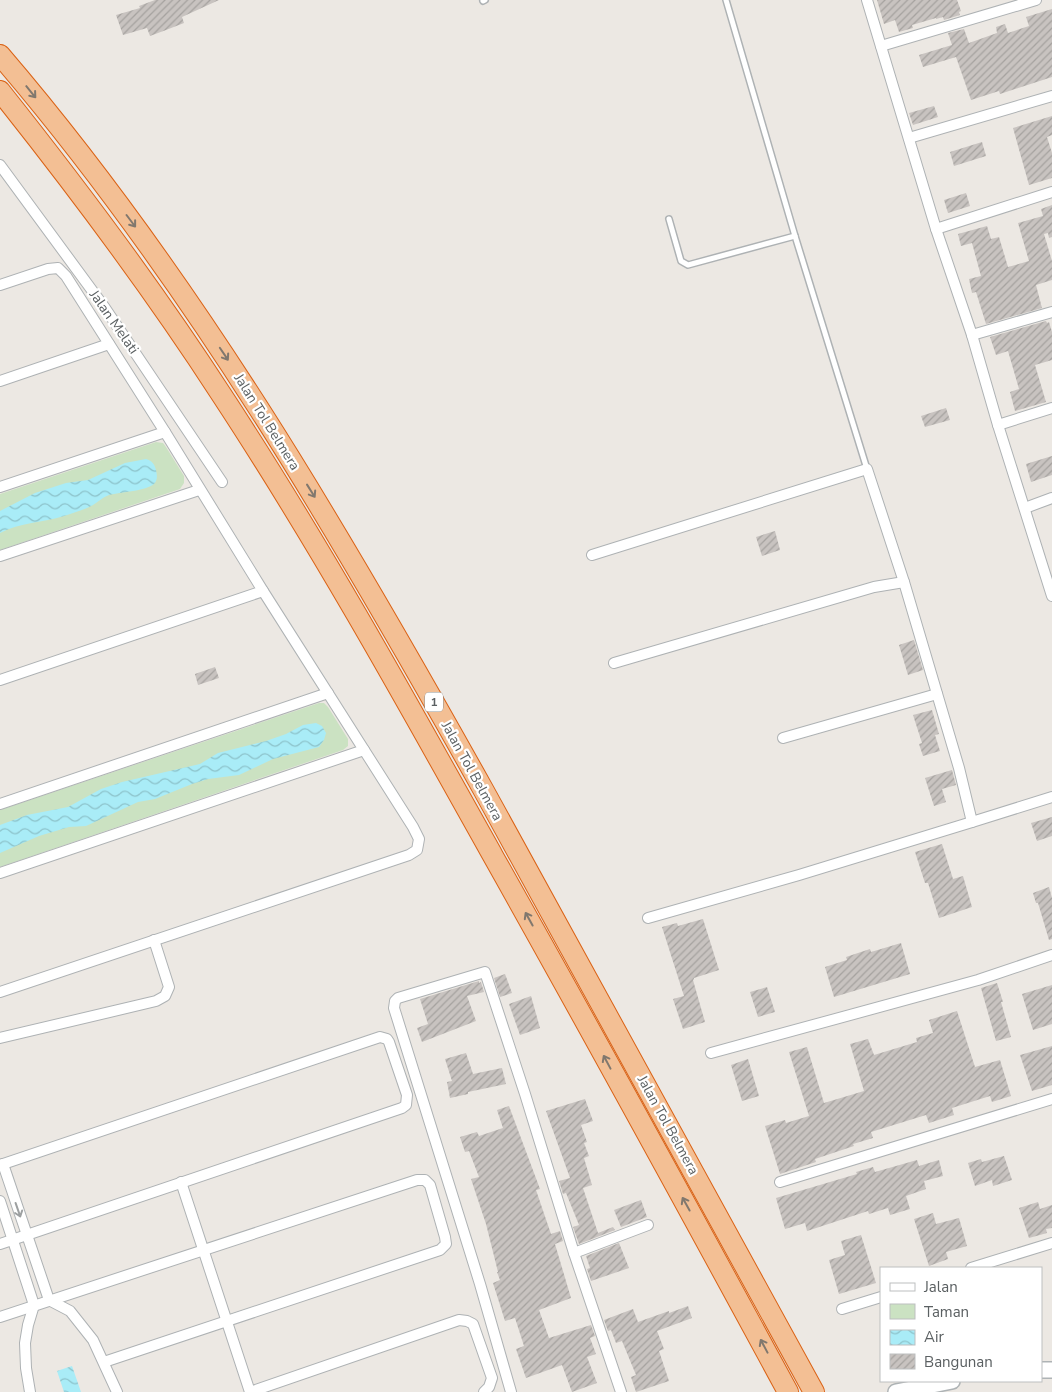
<svg xmlns="http://www.w3.org/2000/svg" width="1052" height="1392" font-family="'Nunito Sans',sans-serif">
	<style>
		.park { fill: #cbe2c2 }
		.water { fill: url(#water-waves) }
		.building { fill: url(#building-hatch) }
		.lines { fill: none; stroke-linecap: round; stroke-linejoin: round }
		.service-casing { stroke: #aeb2b4; stroke-width: 8 }
		.minor-casing { stroke: #aeb2b4; stroke-width: 12 }
		.secondary-casing { stroke: #aeb3b5; stroke-width: 18 }
		.motorway-casing { stroke: #da6215; stroke-width: 22 }
		.service { stroke: #fff; stroke-width: 5 }
		.minor { stroke: #fff; stroke-width: 10 }
		.secondary { stroke: #fff; stroke-width: 15 }
		.motorway { stroke: #f3bf94; stroke-width: 20 }
		.oneway { stroke: #81786e }
		.oneway2 { stroke: #9da0a1 }
		.labels { text-anchor: middle; dominant-baseline: central; stroke-width: 4.5; stroke-linejoin: round; paint-order: stroke }
		.shield { fill: #fff; stroke: #8c9091; stroke-width: 1 }
		.shield-label { font-size: 12px; font-weight: bold; fill: #5b6062 }
		.street-label { font-size: 14px; fill: #5b6062; stroke: #fff }
	</style>
	<defs>
		<pattern id="water-waves" width="16" height="10" patternUnits="userSpaceOnUse" patternTransform="scale(1.25)"><rect width="16" height="10" fill="#a9ecf7"/><path d="M0 5q4-4 8 0t8 0" fill="none" stroke="#8dc3cb"/></pattern>
		<pattern id="building-hatch" width="6" height="6" patternUnits="userSpaceOnUse" patternTransform="scale(1.25)"><rect width="6" height="6" fill="#c8c3c0"/><path d="M-1 1l2-2M0 6l6-6M5 7l2-2" fill="none" stroke="#a5a29f"/></pattern>
	</defs>
	<rect width="100%" height="100%" fill="#ece8e3"/>
	<g class="park">
		<path d="M156,442L163,443L166,447L184,476V483L180,489L0,550V494Z"/>
		<path d="M319,703H324L328,707L348,739V746L343,750L0,867V810Z"/>
	</g>
	<g class="water">
		<path d="M146,459C152,461 154,463 156,470C157,475 158,480 154,484C146,491 121,492 109,495C103,497 98,502 93,505C84,510 73,513 64,516C43,523 20,522 0,533V511L35,493L66,483L88,480L125,463Z"/>
		<path d="M316,723L322,726L326,733L324,740L319,747L273,759L239,775L208,779L192,784L155,799L138,802L86,826L69,827L39,836L0,853V825L27,815L68,807L101,789L122,782L200,764L218,753L266,741L286,734L303,725Z"/>
		<path d="M72,1366L81,1392H64L57,1371Z"/>
	</g>
	<g class="building">
		<path d="M155,0H219L182,17L184,23L166,30L150,36L147,28L123,35L116,15L140,8L139,6Z"/>
		<path d="M877,0H957L961,11L959,12L960,15L944,20L943,17L936,19V18L912,25L913,28L899,32L895,20L884,24Z"/>
		<path d="M1052,9V77L1000,94L999,91L971,100L956,57L923,67L919,55L952,45L948,33L964,29L969,43L997,33L996,27L1005,24L1008,33L1029,26L1026,17Z"/>
		<path d="M934,106L938,117L913,125L909,113Z"/>
		<path d="M1052,116V135L1047,137L1052,153V178L1029,185L1013,128Z"/>
		<path d="M982,142L986,156L954,166L950,152Z"/>
		<path d="M966,193L970,206L948,213L944,200Z"/>
		<path d="M1052,205V237L1049,238L1048,233L1044,234L1052,261V280L1036,285L1042,308L986,324L976,292L972,293L969,279L981,276L972,243L961,246L958,234L987,226L991,239L999,237L1008,267L1029,261L1018,223L1043,216L1041,209Z"/>
		<path d="M1046,321L1047,323L1049,322L1052,332V360L1035,365L1046,402L1015,411L1010,392L1019,389L1008,351L996,355L990,337Z"/>
		<path d="M946,408L950,420L925,427L921,416Z"/>
		<path d="M1052,456V475L1031,482L1026,464Z"/>
		<path d="M775,531L780,550L762,556L756,537Z"/>
		<path d="M914,640L923,670L908,675L899,645Z"/>
		<path d="M215,667L219,678L198,685L195,674Z"/>
		<path d="M932,710L939,734L935,735L940,751L923,756L919,744L922,743L913,715Z"/>
		<path d="M952,770L956,785L942,789L946,802L934,806L925,778Z"/>
		<path d="M1052,817V836L1037,841L1031,823Z"/>
		<path d="M942,844L953,879L963,876L972,907L939,918L928,883H925L915,852Z"/>
		<path d="M1049,887L1052,898V939L1049,940L1038,903H1036L1033,893Z"/>
		<path d="M703,919L719,970L694,978V979L693,980L705,1022L683,1029L673,999L684,996L662,927L677,923L678,926Z"/>
		<path d="M901,943L910,974L834,997L825,967L847,960L846,957L870,949L871,952Z"/>
		<path d="M505,974L512,993L500,997L494,978Z"/>
		<path d="M479,981V983L481,982L484,992L467,996L476,1021L422,1042L417,1028L428,1024L420,999Z"/>
		<path d="M997,983L1003,1002H1001L1011,1037L996,1041L981,988Z"/>
		<path d="M1052,985V1024L1033,1030L1022,994Z"/>
		<path d="M767,987L775,1012L758,1017L750,992Z"/>
		<path d="M531,996L540,1028L520,1035L509,1004Z"/>
		<path d="M957,1011L975,1067L1000,1060L1011,1096L992,1102L990,1096L952,1108L954,1115L929,1123L926,1115L871,1132L873,1138L853,1144L854,1146L815,1159L816,1162L780,1174L765,1126L785,1120L786,1123L809,1116L789,1052L807,1047L824,1103L864,1091L850,1044L868,1039L874,1055L917,1042L916,1038L933,1033L929,1020Z"/>
		<path d="M1052,1046V1085L1032,1091L1020,1055Z"/>
		<path d="M466,1053L473,1074L502,1068L506,1084L468,1092V1094L450,1098L447,1082L452,1081L445,1059Z"/>
		<path d="M748,1059L759,1096L742,1101L731,1065Z"/>
		<path d="M585,1099L593,1121L581,1125L587,1142L584,1143L589,1156L584,1158L592,1185L583,1188L598,1233L613,1227L615,1230L579,1244L573,1227L579,1225L566,1193L563,1194L559,1181L570,1178L546,1111Z"/>
		<path d="M509,1106L540,1189L536,1190L551,1234L560,1231L563,1241L555,1244L571,1298L539,1310L549,1338L591,1325L595,1336L590,1338L596,1354L587,1357L597,1383L572,1392L562,1365L526,1378L516,1349L524,1346L515,1318L505,1321L493,1283L500,1280L497,1272H498L486,1224L471,1179L479,1177L469,1151L465,1152L460,1137L477,1132L479,1136L503,1128L497,1110Z"/>
		<path d="M1004,1156L1012,1180L993,1186L992,1180L975,1186L968,1163L981,1159L982,1162Z"/>
		<path d="M917,1160L919,1166L939,1160L943,1176L924,1181L926,1189L906,1196L910,1209L890,1215L888,1208L869,1214L868,1211L807,1231L805,1223L785,1229L776,1198L857,1174L856,1172L873,1167L875,1172Z"/>
		<path d="M641,1200L647,1217L621,1227L614,1210Z"/>
		<path d="M1038,1202L1040,1209L1052,1205V1228L1046,1229L1047,1233L1029,1238L1019,1208Z"/>
		<path d="M933,1213L936,1224L959,1218L967,1246L946,1252L948,1259L929,1266L914,1219Z"/>
		<path d="M861,1235L876,1283L839,1294L829,1260L845,1255L841,1241Z"/>
		<path d="M619,1243L629,1268L591,1281L587,1269L590,1268L586,1256Z"/>
		<path d="M688,1306L692,1318L657,1331L664,1349L659,1351L669,1381L636,1392L631,1377L636,1375L622,1341L616,1343L611,1330L608,1331L604,1320L633,1309L638,1322L669,1311V1313Z"/>
	</g>
	<g class="lines">
		<defs>
			<g id="service">
				<path d="M726,0L795,236L867,469"/>
				<path d="M483,1L485,0"/>
				<path d="M669,219L681,261L688,265L795,236"/>
			</g>
			<g id="minor">
				<path d="M867,0L936,229L972,335L998,425L1052,596"/>
				<path d="M881,46L1036,0"/>
				<path d="M909,138L1052,96"/>
				<path d="M0,165L105,308L222,482"/>
				<path d="M936,229L1052,192"/>
				<path d="M0,285L48,269L58,268L66,276L165,432L263,591L413,827L419,839L417,850L409,855L0,992"/>
				<path d="M972,335L1052,312"/>
				<path d="M0,381L109,344"/>
				<path d="M998,425L1052,408"/>
				<path d="M0,487L165,432"/>
				<path d="M1025,508L1052,498"/>
				<path d="M592,555L867,469L904,582L959,768L972,822L1052,797"/>
				<path d="M0,556L199,490"/>
				<path d="M614,663L874,587L904,582"/>
				<path d="M0,680L263,591"/>
				<path d="M783,738L937,694"/>
				<path d="M0,804L328,693"/>
				<path d="M0,873L364,750"/>
				<path d="M648,918L799,875L972,822"/>
				<path d="M0,1038L156,1001L165,996L169,987L154,940"/>
				<path d="M711,1053L978,980L1052,955"/>
				<path d="M3,1164L49,1300L70,1311L93,1340L117,1392"/>
				<path d="M0,1165L380,1037L387,1039L389,1042L407,1095L406,1105L402,1108L0,1244"/>
				<path d="M181,1182L250,1392"/>
				<path d="M780,1182L1052,1099"/>
				<path d="M0,1201L34,1305L28,1325L25,1343L26,1368L30,1392"/>
				<path d="M574,1253L648,1225"/>
				<path d="M971,1268L1052,1243"/>
				<path d="M842,1309L881,1297"/>
				<path d="M0,1317L417,1180H425L430,1185L445,1237L446,1244L440,1250L104,1362"/>
				<path d="M250,1392L459,1320L467,1321L473,1324L492,1378L489,1387L484,1392"/>
				<path d="M511,1392L480,1284L394,1008L395,1001L398,998L485,972L525,1094L574,1253L621,1392"/>
			</g>
			<g id="secondary">
				<path d="M1041,1370H1052"/>
				<path d="M896,1392L952,1381"/>
			</g>
			<g id="motorway">
				<path d="M0,55C192,279 341,535 484,791C595,991 704,1192 814,1392"/>
				<path d="M0,91C78,189 153,289 221,394C319,543 406,700 493,856C593,1034 691,1213 788,1392"/>
			</g>
		</defs>
		<use href="#service" class="service-casing"/>
		<use href="#minor" class="minor-casing"/>
		<use href="#secondary" class="secondary-casing"/>
		<use href="#motorway" class="motorway-casing"/>
		<use href="#service" class="service"/>
		<use href="#minor" class="minor"/>
		<use href="#secondary" class="secondary"/>
		<use href="#motorway" class="motorway"/>
	</g>
	<defs><path id="oneway-shaft" d="M-6 0H5M1.5-3L5.5 0L1.5 3" fill="none" stroke-width="1.6" stroke-linecap="round" stroke-linejoin="round" transform="scale(1.25)"/></defs>
	<g class="oneway">
		<use href="#oneway-shaft" transform="translate(31 92) rotate(51)"/>
		<use href="#oneway-shaft" transform="translate(131 221) rotate(53)"/>
		<use href="#oneway-shaft" transform="translate(224 354) rotate(56)"/>
		<use href="#oneway-shaft" transform="translate(311 491) rotate(58)"/>
		<use href="#oneway-shaft" transform="translate(529 919) rotate(-119)"/>
		<use href="#oneway-shaft" transform="translate(607 1062) rotate(-118)"/>
		<use href="#oneway-shaft" transform="translate(686 1204) rotate(-119)"/>
		<use href="#oneway-shaft" transform="translate(764 1346) rotate(-118)"/>
	</g>
	<use class="oneway2" href="#oneway-shaft" transform="translate(18 1210) rotate(71)"/>
	<g class="labels">
		<rect class="shield" x="425" y="692.5" width="18" height="19" rx="4"/>
		<g class="shield-label">
			<text x="434" y="702">1</text>
		</g>
		<g class="street-label">
			<text transform="translate(114 322) rotate(55)">Jalan Melati</text>
			<text transform="translate(267 422) rotate(58)">Jalan Tol Belmera</text>
			<text transform="translate(472 771) rotate(61)">Jalan Tol Belmera</text>
			<text transform="translate(668 1125) rotate(61)">Jalan Tol Belmera</text>
		</g>
	</g>
	<rect x="880" y="1267" width="162" height="115" fill="#ffffff" stroke="#bdbfc0"/>
	<rect x="890" y="1283" width="25" height="8" fill="#ffffff" stroke="#bdbfc0"/>
	<text x="924" y="1292" font-size="15" fill="#5b6062">Jalan</text>
	<rect x="890" y="1304" width="25" height="15" fill="#cbe2c2" stroke="#bdbfc0"/>
	<text x="924" y="1317" font-size="15" fill="#5b6062">Taman</text>
	<rect x="890" y="1330" width="25" height="15" fill="url(#water-waves)" stroke="#bdbfc0"/>
	<text x="924" y="1342" font-size="15" fill="#5b6062">Air</text>
	<rect x="890" y="1354" width="25" height="15" fill="url(#building-hatch)" stroke="#bdbfc0"/>
	<text x="924" y="1367" font-size="15" fill="#5b6062">Bangunan</text>
</svg>
